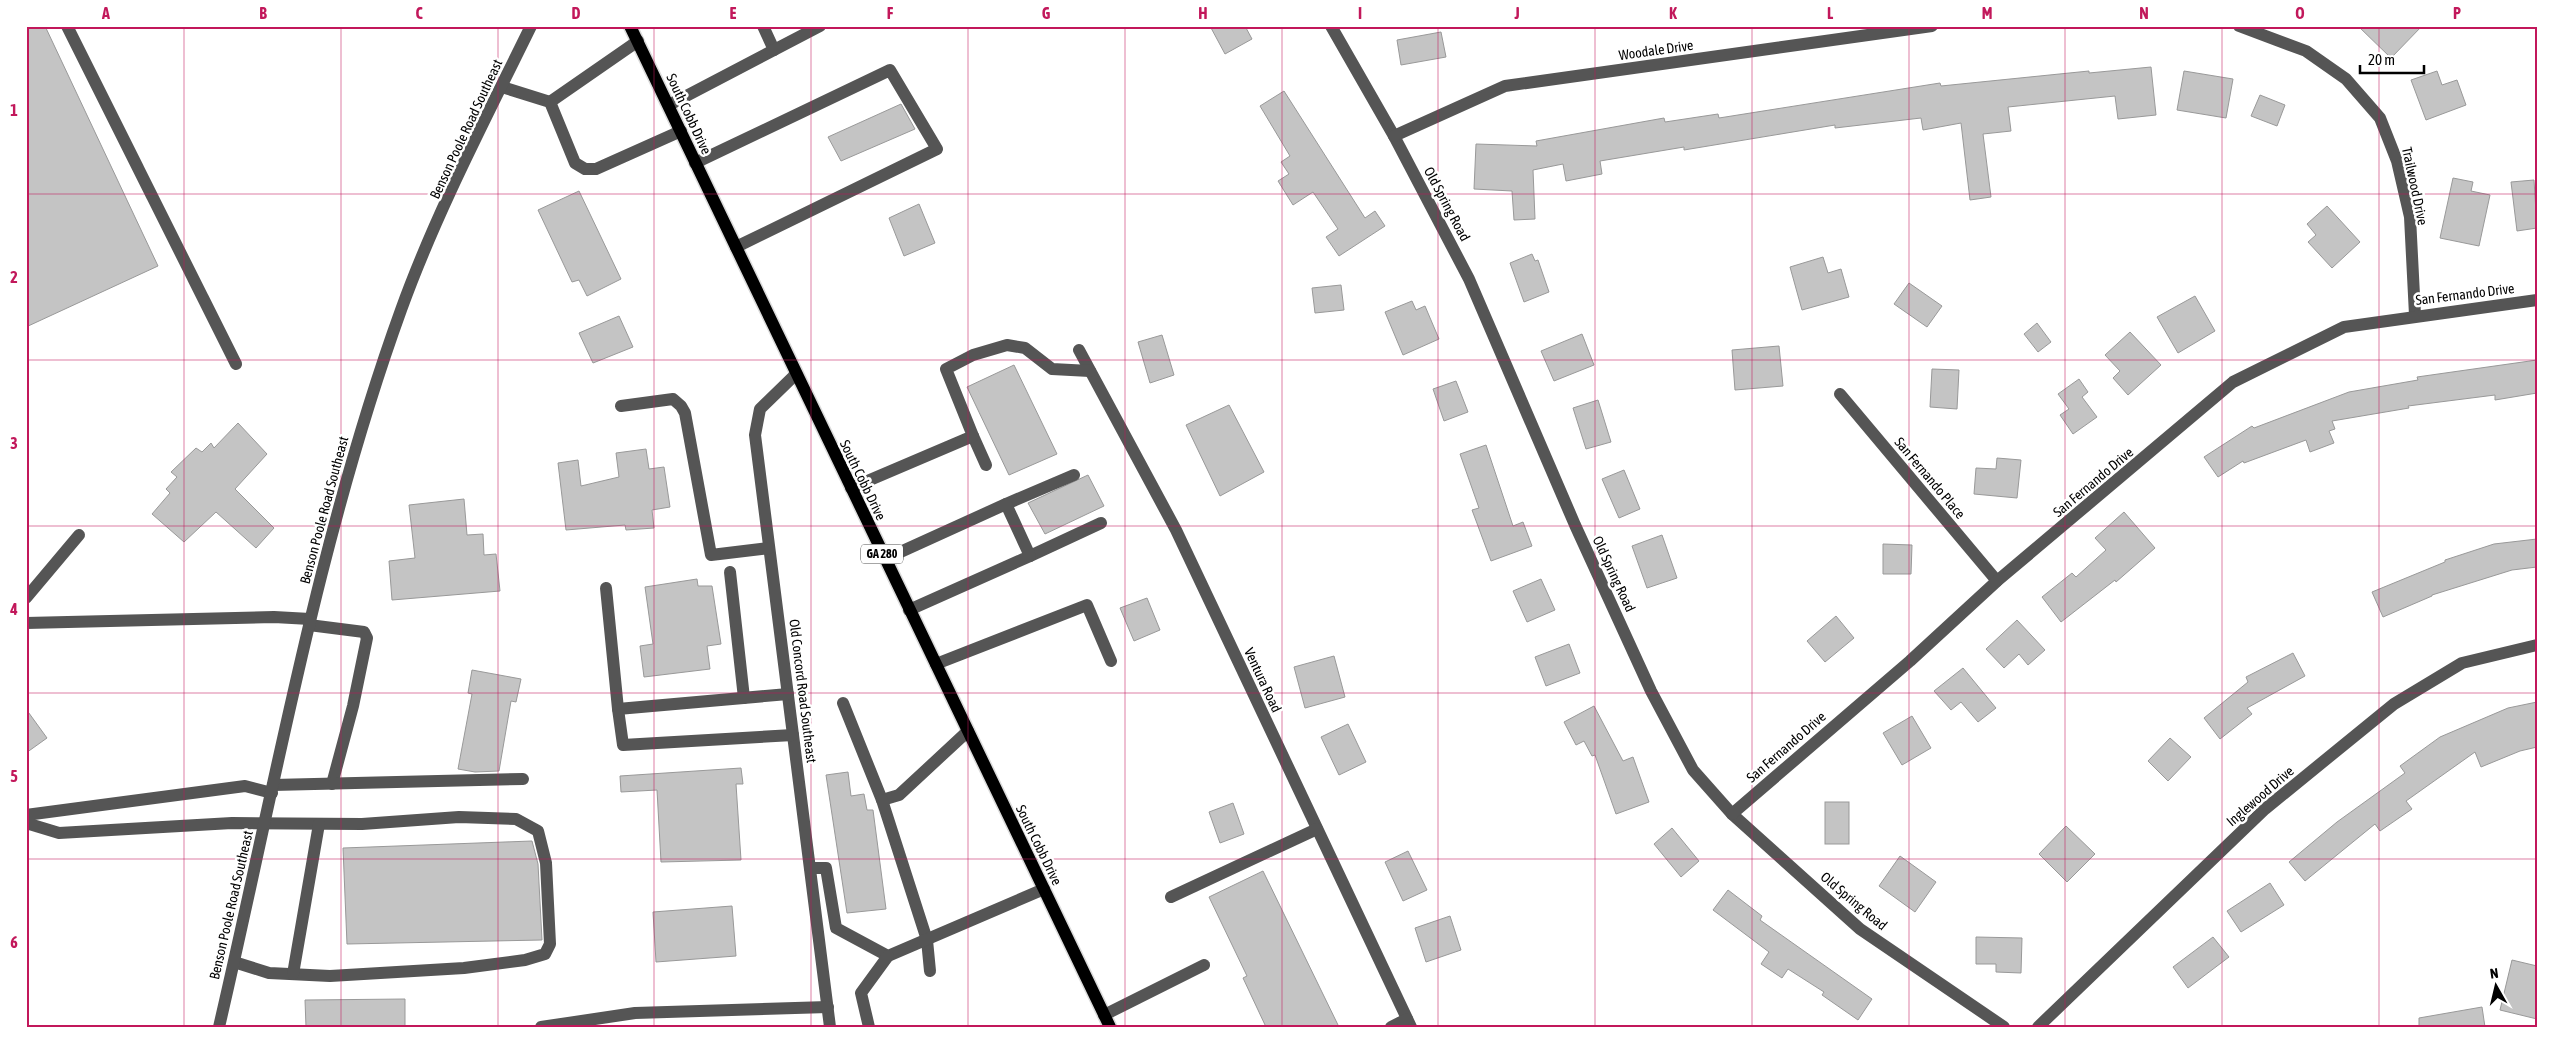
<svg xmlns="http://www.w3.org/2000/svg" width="2563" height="1053" font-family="'Asap Condensed',sans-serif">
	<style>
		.building { fill: #c4c4c4; stroke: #999 }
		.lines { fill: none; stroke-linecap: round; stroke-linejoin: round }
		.major-casing { stroke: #dbdbdb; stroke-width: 15 }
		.minor { stroke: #555; stroke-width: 12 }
		.major { stroke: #000; stroke-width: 12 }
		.grid { fill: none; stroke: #c2185b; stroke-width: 1; stroke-opacity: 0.55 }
		.labels { text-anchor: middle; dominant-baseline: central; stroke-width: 5; stroke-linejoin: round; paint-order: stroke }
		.shield { fill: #fff; stroke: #4c4c4c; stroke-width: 1 }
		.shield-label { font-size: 12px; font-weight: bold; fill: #000 }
		.street-label { font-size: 14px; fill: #000; stroke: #fff }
		.neatline { fill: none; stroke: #c2185b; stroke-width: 2 }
		.grid-label { font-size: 16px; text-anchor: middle; font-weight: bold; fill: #c2185b }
	</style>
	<rect width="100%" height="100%" fill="#fff"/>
	<g class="building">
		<path d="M26,26H45L158,266L26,327Z"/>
		<path d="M1210,26H1245L1252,39L1225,54Z"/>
		<path d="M2358,26H2422L2391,58Z"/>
		<path d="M1441,32L1446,57L1401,65L1397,40Z"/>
		<path d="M2151,67L2156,115L2118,119L2115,96L2008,107L2011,131L1983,134L1991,197L1970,200L1961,123L1923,130L1921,118L1835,128V125L1684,150V147L1600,161L1602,174L1566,181L1563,164L1533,170L1535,219L1514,220L1512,191L1474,189L1476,144L1537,146L1536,141L1664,118L1665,122L1718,114L1719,118L1940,83L1941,86L2089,71V73Z"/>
		<path d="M2184,71L2233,79L2226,118L2177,110Z"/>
		<path d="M2437,71L2442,85L2457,80L2466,105L2426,120L2411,80Z"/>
		<path d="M1284,91L1365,218L1375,211L1385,226L1339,256L1326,237L1338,229L1313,192L1293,205L1278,181L1289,174L1281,162L1290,156L1260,106Z"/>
		<path d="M2260,95L2285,105L2277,126L2251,116Z"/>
		<path d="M901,104L915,129L841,161L828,137Z"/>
		<path d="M2453,178L2473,182L2471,191L2490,195L2479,246L2440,238Z"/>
		<path d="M2534,180L2537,228L2517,231L2511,182Z"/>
		<path d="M579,191L621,279L587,296L579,280L572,282L538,210Z"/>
		<path d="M919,204L935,243L904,256L889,218Z"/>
		<path d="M2327,206L2360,242L2332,268L2308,242L2316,235L2307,224Z"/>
		<path d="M1532,254L1535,261L1538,260L1549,292L1524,302L1510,263Z"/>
		<path d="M1823,257L1828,273L1841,269L1849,297L1802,310L1790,267Z"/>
		<path d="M1909,283L1942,306L1927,327L1894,304Z"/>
		<path d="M1341,285L1344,310L1315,313L1312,288Z"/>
		<path d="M2195,296L2215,331L2178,353L2157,317Z"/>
		<path d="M1412,301L1416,310L1425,306L1439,339L1403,355L1385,312Z"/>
		<path d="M619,316L633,347L593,363L579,333Z"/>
		<path d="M2037,323L2051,342L2038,352L2024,334Z"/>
		<path d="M2130,332L2161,365L2128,395L2113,378L2120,371L2105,355Z"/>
		<path d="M1582,334L1594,365L1554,381L1541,351Z"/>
		<path d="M1162,335L1174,375L1150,383L1138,342Z"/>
		<path d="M1779,346L1783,386L1735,390L1732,350Z"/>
		<path d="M2537,360V393L2495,400V395L2408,406L2409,408L2332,421L2335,429L2329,431L2334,443L2310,452L2306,440L2244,463L2243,461L2218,477L2204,457L2252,426L2254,428L2349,392L2418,380L2417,377Z"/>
		<path d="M1014,365L1057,454L1009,475L967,387Z"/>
		<path d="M1932,369L1959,370L1957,409L1930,407Z"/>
		<path d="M2079,379L2088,392L2082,397L2097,417L2073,434L2060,415L2069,409L2058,394Z"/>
		<path d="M1456,381L1468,412L1444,421L1433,389Z"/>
		<path d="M1598,400L1611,442L1586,449L1573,408Z"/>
		<path d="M1229,405L1264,472L1220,496L1186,425Z"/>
		<path d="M238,423L267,454L235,489L274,528L256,548L216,512L184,542L152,514L170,493L166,489L177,477L171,472L196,448L202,452L211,443L214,448Z"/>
		<path d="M1486,445L1513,526L1523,522L1532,546L1491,561L1472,510L1479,508L1460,454Z"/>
		<path d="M646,449L649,469L664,467L670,507L652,510L654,528L626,530L625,525L566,530L558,463L578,460L581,486L619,477L616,453Z"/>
		<path d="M1997,458L2021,460L2017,498L1974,494L1976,468L1996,469Z"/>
		<path d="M1624,470L1640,509L1619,518L1602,479Z"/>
		<path d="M1088,475L1104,506L1045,534L1028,503Z"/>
		<path d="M464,499L467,535L483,534L484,555L496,554L500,591L392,600L389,561L415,558L409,505Z"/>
		<path d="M2124,512L2155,548L2116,582L2115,580L2061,622L2042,597L2072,573L2076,577L2106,550L2095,538Z"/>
		<path d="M1662,535L1677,578L1647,588L1632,546Z"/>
		<path d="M2537,539V567L2512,570L2432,595V596L2383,617L2372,592L2445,562V560L2494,544Z"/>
		<path d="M1883,544L1912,545L1911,574H1883Z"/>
		<path d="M697,579L698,586H712L721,644L707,646L710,669L644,677L640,646L653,644L645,587Z"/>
		<path d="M1541,579L1555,610L1527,622L1513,591Z"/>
		<path d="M1147,598L1160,630L1134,641L1120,608Z"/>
		<path d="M1836,616L1854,638L1825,662L1807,641Z"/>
		<path d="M2017,620L2045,650L2028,665L2019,654L2004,668L1986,649Z"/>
		<path d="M1569,644L1580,673L1546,686L1535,657Z"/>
		<path d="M2293,653L2305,676L2247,708L2252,714L2220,739L2204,718L2248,682L2246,677Z"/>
		<path d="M1334,656L1345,697L1305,708L1294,667Z"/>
		<path d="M1963,668L1996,708L1978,722L1961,702L1951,710L1934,691Z"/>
		<path d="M472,670L521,679L516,702L511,701L499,771L475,772L458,769L472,694L468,693Z"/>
		<path d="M2537,702V747L2520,751L2481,767L2475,752L2406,801L2412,809L2380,831L2375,824L2305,881L2289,862L2337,822L2405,773L2400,766L2440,737L2508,708Z"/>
		<path d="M1594,706L1623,761L1633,757L1649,802L1616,814L1595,755L1592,756L1584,741L1576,745L1564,722Z"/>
		<path d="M26,709L47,738L26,753Z"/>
		<path d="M1912,716L1931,748L1902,765L1883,733Z"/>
		<path d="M1348,724L1366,762L1339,775L1321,737Z"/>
		<path d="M2170,738L2191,757L2168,781L2148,761Z"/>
		<path d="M741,768L743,784H736L741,860L661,862L657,790L621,792L620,776Z"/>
		<path d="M848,772L851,796L864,794L867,810H873L886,909L847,913L826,775Z"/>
		<rect x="1825" y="802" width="24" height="42"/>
		<path d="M1233,803L1244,834L1220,843L1209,812Z"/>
		<path d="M2066,826L2095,854L2067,882L2039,854Z"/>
		<path d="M1672,828L1699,861L1681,877L1654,844Z"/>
		<path d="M532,841L538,864L542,940L347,944L343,848Z"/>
		<path d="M1408,851L1427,890L1403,901L1385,862Z"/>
		<path d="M1900,856L1936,882L1915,912L1879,886Z"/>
		<path d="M1263,871L1339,1027H1266L1243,978L1247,976L1209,897Z"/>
		<path d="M2270,883L2284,905L2241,932L2227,911Z"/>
		<path d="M1728,890L1762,916L1760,920L1872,999L1858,1020L1822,995L1824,992L1788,969L1782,978L1761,964L1769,952L1713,910Z"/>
		<path d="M732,906L736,956L656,962L653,912Z"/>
		<path d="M1450,916L1461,950L1426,962L1415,928Z"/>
		<path d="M1976,937L2022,938L2021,973L1996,972V964H1976Z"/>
		<path d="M2213,937L2229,957L2188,988L2173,967Z"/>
		<path d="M2512,960L2537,966V1019L2500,1010Z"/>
		<path d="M405,999V1027H306L305,1000Z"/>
		<path d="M2482,1007L2485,1027H2419V1018Z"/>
	</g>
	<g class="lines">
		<defs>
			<path id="major" d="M630,26L1110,1027"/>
		</defs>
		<use href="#major" class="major-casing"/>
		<g class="minor">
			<path d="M67,26L236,364"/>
			<path d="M763,26L774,50"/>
			<path d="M1331,26L1394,136L1469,279L1575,525L1651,691L1693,770L1732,814L1860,929L2004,1027"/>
			<path d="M2239,26L2306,51L2346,79L2380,118L2397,161L2410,217L2415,315"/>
			<path d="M502,87L550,102L575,163L585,169H596L681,131"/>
			<path d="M550,102L638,41"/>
			<path d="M669,105L820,26"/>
			<path d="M1394,136L1505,86L1932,26"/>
			<path d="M695,163L890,70L937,149L736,247"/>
			<path d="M1079,350L1176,530L1411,1027"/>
			<path d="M796,374L760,409L755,435L830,1027"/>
			<path d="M1840,394L1997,581"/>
			<path d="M621,406L673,399L681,406L685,413L711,555L769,548"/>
			<path d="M973,436L986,465"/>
			<path d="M851,488L973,436L946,369L973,355L1007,345L1025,348L1052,369L1090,371"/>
			<path d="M1006,504L1074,475"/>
			<path d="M1030,556L1101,523"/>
			<path d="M885,559L1006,504L1030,556L909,610"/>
			<path d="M730,572L744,698"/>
			<path d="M606,588L618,709"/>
			<path d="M26,598L79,535"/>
			<path d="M26,623L274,617L310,619"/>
			<path d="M309,625L364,632L367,638L353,706L332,784"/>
			<path d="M936,664L1087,605L1111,661"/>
			<path d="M788,694L618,709L623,745L793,735"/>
			<path d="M843,703L882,800L899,795L968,731"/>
			<path d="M273,785L523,779"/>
			<path d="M882,800L927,940L930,971"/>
			<path d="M1732,814L1910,661L1997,581L2233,382L2344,327L2537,300"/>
			<path d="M26,815L245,786L272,793"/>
			<path d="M26,823L59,833L232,823L362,824L459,817L516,819L538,831L546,863L550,944L545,954L525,960L464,968L330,976L269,973L234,962"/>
			<path d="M810,868H826L836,928L888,956L1044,889"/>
			<path d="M1171,897L1317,829"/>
			<path d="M293,974L319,824"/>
			<path d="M1104,1015L1204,965"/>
			<path d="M219,1027C275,787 317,542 401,310C436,213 486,118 531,26"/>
			<path d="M541,1027L635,1013L828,1007"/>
			<path d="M869,1027L861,993L888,956"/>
			<path d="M1391,1027L1407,1019"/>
			<path d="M2038,1027L2265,809L2394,704L2462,663L2537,645"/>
		</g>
		<use href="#major" class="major"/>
	</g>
	<path class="grid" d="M184,26V1027M341,26V1027M498,26V1027M654,26V1027M811,26V1027M968,26V1027M1125,26V1027M1282,26V1027M1438,26V1027M1595,26V1027M1752,26V1027M1909,26V1027M2065,26V1027M2222,26V1027M2379,26V1027M26,194H2537M26,360H2537M26,526H2537M26,693H2537M26,859H2537"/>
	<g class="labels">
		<rect class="shield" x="861" y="544.5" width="42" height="19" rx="4"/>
		<g class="shield-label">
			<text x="882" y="554">GA 280</text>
		</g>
		<g class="street-label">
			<text transform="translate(1656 50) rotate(-8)">Woodale Drive</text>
			<text transform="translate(689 114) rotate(65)">South Cobb Drive</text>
			<text transform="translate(466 129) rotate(-65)">Benson Poole Road Southeast</text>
			<text transform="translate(2415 186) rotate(78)">Trailwood Drive</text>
			<text transform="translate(1447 204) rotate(62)">Old Spring Road</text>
			<text transform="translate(2465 294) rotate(-7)">San Fernando Drive</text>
			<text transform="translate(1930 478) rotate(50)">San Fernando Place</text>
			<text transform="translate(863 480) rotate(64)">South Cobb Drive</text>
			<text transform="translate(2093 482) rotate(-40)">San Fernando Drive</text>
			<text transform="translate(324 510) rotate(-75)">Benson Poole Road Southeast</text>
			<text transform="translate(1614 574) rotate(65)">Old Spring Road</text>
			<text transform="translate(1263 680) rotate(65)">Ventura Road</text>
			<text transform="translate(803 691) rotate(83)">Old Concord Road Southeast</text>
			<text transform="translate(1786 747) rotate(-41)">San Fernando Drive</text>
			<text transform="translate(2260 796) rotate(-41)">Inglewood Drive</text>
			<text transform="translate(1039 845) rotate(64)">South Cobb Drive</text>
			<text transform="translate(1854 901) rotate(40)">Old Spring Road</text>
			<text transform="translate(231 905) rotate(-77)">Benson Poole Road Southeast</text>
		</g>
	</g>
	<rect width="2563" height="1053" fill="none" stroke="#ffffff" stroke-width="55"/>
	<g transform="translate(2496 986) rotate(352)" stroke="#ffffff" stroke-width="4" paint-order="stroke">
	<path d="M0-4L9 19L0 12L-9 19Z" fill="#000000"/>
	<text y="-8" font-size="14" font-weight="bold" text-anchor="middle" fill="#000000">N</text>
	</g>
	<path d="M2360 65v8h64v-8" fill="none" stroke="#000000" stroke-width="2.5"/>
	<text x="2368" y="65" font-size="15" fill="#000000" stroke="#ffffff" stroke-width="4" paint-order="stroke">20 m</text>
	<rect x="28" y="28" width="2508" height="998" class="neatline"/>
	<g class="grid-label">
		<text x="106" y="19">A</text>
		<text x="263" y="19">B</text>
		<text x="419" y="19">C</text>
		<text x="576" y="19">D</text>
		<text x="733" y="19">E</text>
		<text x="890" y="19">F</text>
		<text x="1046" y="19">G</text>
		<text x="1203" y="19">H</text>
		<text x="1360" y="19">I</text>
		<text x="1517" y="19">J</text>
		<text x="1673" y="19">K</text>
		<text x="1830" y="19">L</text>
		<text x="1987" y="19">M</text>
		<text x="2144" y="19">N</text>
		<text x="2300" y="19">O</text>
		<text x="2457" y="19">P</text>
		<text x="14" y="116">1</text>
		<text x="14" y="283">2</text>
		<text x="14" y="449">3</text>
		<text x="14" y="615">4</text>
		<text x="14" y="782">5</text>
		<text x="14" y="948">6</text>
	</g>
</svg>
